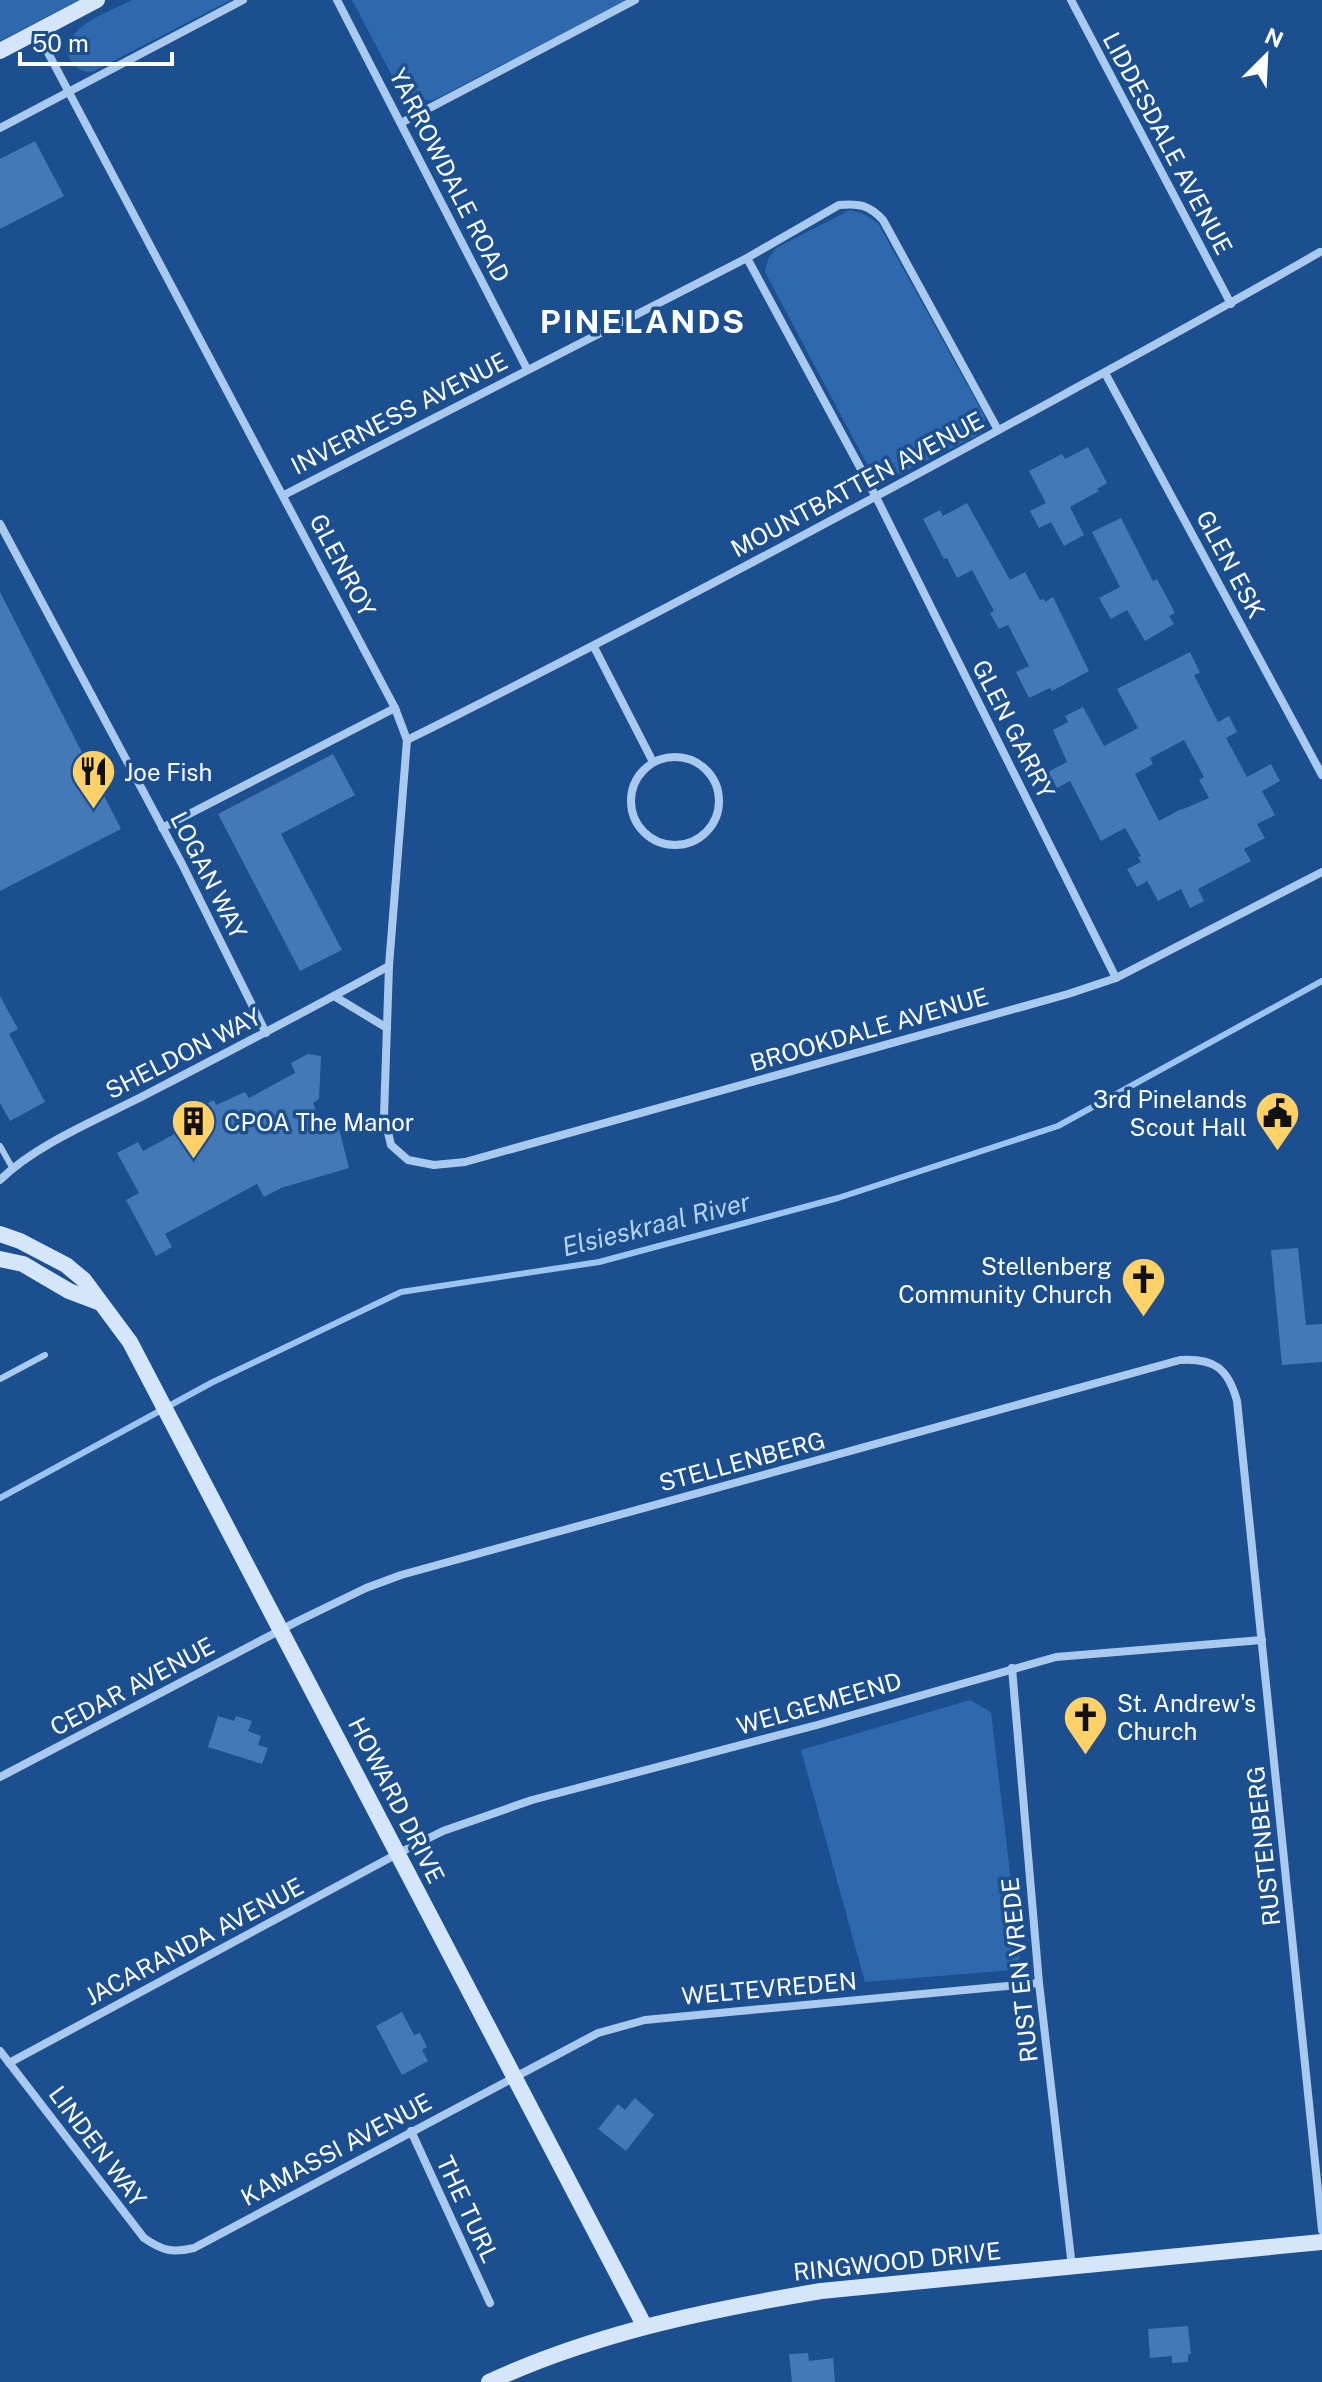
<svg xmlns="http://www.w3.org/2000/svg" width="1322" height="2382" font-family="'Public Sans',sans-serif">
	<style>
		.green { fill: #2e69ad }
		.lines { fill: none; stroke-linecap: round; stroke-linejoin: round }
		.stream { stroke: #9cc4f0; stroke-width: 6 }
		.building { fill: #4478b7; fill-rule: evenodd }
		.lane { stroke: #a9c9ee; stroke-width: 6 }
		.street { stroke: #a9c9ee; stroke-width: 8 }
		.secondary { stroke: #d6e6fa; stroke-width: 16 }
		.labels { text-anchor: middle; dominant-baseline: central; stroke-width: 7; stroke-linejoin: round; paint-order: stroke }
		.street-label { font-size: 24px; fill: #fff; stroke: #1b4f8f }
		.poi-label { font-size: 24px; fill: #fff; stroke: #1b4f8f; text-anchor: start }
		.water-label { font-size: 26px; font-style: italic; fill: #b5d3f5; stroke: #1b4f8f }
		.district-label { font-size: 32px; font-weight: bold; letter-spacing: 2px; fill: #fff; stroke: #1b4f8f }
	</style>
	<rect width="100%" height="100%" fill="#1b4f8f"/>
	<g class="green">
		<path d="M0,0H79L0,41Z"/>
		<path d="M132,0H231L92,72C76,71 72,64 66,51C73,22 107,13 132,0Z"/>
		<path d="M352,0H627L434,100C419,101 410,99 398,87Z"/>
		<path d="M850,210L864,214L878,223L985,417V425L980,434L895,476L881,474L869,468L765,272L768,259L776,248Z"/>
		<path d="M970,1700L991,1712L1020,1957L1013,1970L865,1982L801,1750Z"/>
	</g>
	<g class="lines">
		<path class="stream" d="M0,1498L211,1383L401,1292L599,1262L838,1198L1058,1126L1322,981"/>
	</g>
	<g class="building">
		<path d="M35,141L64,196L0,229V159Z"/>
		<path d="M1088,447L1107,483L1097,489L1099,491L1070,507L1084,535L1064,546L1051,522L1039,528L1030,511L1046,503L1029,471L1062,454L1065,459Z"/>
		<path d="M967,503L1010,580L1025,572L1040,600L1044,599L1045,602L1053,597L1089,671L1052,691L1050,688L1029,698L1016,672L1029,666L1008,625L999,629L990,613L994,611L972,570L957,578L947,558L944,559L923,519L940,510L943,516Z"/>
		<path d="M1121,518L1153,581L1157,579L1175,613L1169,616L1174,624L1145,641L1127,610L1111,619L1099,598L1120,587L1092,532Z"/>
		<path d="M0,592L121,829L0,891Z"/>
		<path d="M1190,652L1200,673L1194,675L1218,722L1229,716L1237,732L1226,738L1247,777L1271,764L1280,781L1262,791L1275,815L1257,824L1265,838L1244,849L1251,861L1198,889L1204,901L1190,908L1181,889L1158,901L1147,881L1137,887L1127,869L1141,862L1138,857L1141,856L1125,828L1101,841L1070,781L1057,788L1048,772L1067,762L1053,730L1068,722L1065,716L1083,707L1104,746L1138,728L1117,689ZM1184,740L1204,777L1199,780L1209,798L1181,810V809L1159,821L1135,774L1153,764L1150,758Z"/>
		<path d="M333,754L355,795L281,834L342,950L300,971L218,814Z"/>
		<path d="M0,996L18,1029L9,1034L45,1102L10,1121L0,1103Z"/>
		<path d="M308,1054L321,1056L319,1099L313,1103L323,1129L338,1125L349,1168L281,1188L264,1197L257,1184L165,1234L172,1247L156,1256L126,1200L139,1193L117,1153L138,1142L143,1151L195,1123L190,1113L214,1100L216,1105L245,1092L249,1098L295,1073L291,1063Z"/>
		<path d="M1298,1248L1306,1325L1322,1324V1362L1282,1365L1271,1250Z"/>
		<path d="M218,1716L234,1721L236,1716L252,1721L248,1731L261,1736L258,1745L268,1748L262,1764L208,1747Z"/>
		<path d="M402,2012L414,2035L420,2033L427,2047L422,2050L428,2061L402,2075L376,2026Z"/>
		<path d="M635,2098L654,2115L626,2151L598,2129L618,2104L625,2110Z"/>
		<path d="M1188,2326L1191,2354H1188V2362L1172,2363V2356L1150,2358L1148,2329Z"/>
		<path d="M808,2353L809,2361L833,2358L835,2382H792L789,2354Z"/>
	</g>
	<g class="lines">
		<g class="lane">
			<path d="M0,1146L13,1169"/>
			<path d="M0,1379L45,1355"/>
		</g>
		<g class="street">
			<path d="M337,0L527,369"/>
			<path d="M1071,0L1231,304"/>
			<path d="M37,32L395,708L407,740L389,966L384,1116L391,1145L408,1160L434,1165L465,1162L1068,994L1116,978L1322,872"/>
			<path d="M401,123L635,0"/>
			<path d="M0,128L243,0"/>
			<path d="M747,258L876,497L1116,978"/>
			<path d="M1105,373L1322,775"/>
			<path d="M284,495L747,258L839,205C859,203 869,205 883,220L998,430"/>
			<path d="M0,524L182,864L266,1033"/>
			<path d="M594,647L653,762"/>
			<path d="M407,740C606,641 802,537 997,431C1105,372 1213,314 1320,252"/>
			<circle cx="675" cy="801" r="44"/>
			<path d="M162,828L395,708"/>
			<path d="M334,996L387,1028"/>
			<path d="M0,1180C36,1144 101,1118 147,1094C228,1052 309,1010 389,966"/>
			<path d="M1012,1668L1039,1983L1072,2267"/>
			<path d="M0,1777L296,1622L366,1588L401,1575L1180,1360C1214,1358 1228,1368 1237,1401L1322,2230"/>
			<path d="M0,2051L144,2238C163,2251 172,2253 194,2248L598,2033L645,2020L1039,1983"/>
			<path d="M9,2063L397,1854L443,1831L532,1800L817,1725L1056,1657L1262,1640"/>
			<path d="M411,2131L490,2303"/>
		</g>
		<g class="secondary">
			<path d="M0,51L97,0"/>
			<path d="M0,1234L20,1241L66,1265L84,1280L130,1342L644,2325"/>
			<path d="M0,1259L23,1264L69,1291L98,1302"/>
			<path d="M489,2382C595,2333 707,2310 821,2291L1322,2242"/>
		</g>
	</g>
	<defs>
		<symbol id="restaurant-pin" viewBox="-11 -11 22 30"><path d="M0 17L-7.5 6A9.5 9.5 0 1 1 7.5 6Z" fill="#ffd166" stroke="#1b4f8f"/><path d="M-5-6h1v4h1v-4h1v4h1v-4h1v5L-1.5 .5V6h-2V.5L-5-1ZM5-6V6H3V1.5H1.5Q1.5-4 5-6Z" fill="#111"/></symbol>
		<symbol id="civic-pin" viewBox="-11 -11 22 30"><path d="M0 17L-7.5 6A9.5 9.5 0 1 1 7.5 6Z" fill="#ffd166" stroke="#1b4f8f"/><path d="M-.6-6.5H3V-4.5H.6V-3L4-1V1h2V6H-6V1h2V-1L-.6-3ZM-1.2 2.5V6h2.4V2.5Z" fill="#111"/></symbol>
		<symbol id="building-pin" viewBox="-11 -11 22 30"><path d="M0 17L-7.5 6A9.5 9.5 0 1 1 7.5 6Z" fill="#ffd166" stroke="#1b4f8f"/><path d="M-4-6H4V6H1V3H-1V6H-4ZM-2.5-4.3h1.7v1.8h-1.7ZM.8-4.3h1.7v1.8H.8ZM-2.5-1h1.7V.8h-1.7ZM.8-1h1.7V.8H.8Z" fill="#111"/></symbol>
		<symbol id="church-pin" viewBox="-11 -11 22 30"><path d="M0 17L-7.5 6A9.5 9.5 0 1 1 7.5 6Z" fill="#ffd166" stroke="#1b4f8f"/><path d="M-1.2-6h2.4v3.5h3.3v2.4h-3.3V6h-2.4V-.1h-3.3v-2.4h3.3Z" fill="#111"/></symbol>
	</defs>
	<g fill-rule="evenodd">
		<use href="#restaurant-pin" x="68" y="746" width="51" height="69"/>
		<use href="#civic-pin" x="1252" y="1088" width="51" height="69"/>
		<use href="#building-pin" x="168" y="1096" width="51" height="69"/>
		<use href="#church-pin" x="1118" y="1254" width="51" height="69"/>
		<use href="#church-pin" x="1060" y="1692" width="51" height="69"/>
	</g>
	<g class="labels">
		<g class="street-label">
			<text transform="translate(1168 143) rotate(62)">LIDDESDALE AVENUE</text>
			<text transform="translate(450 175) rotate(63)">YARROWDALE ROAD</text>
			<text transform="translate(399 413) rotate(-27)">INVERNESS AVENUE</text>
			<text transform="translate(857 484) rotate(-28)">MOUNTBATTEN AVENUE</text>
			<text transform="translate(1231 564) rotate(62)">GLEN ESK</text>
			<text transform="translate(343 565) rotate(62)">GLENROY</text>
			<text transform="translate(1014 729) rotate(63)">GLEN GARRY</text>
			<text transform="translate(209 875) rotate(63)">LOGAN WAY</text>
			<text transform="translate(869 1029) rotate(-16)">BROOKDALE AVENUE</text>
			<text transform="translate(183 1053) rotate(-27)">SHELDON WAY</text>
			<text transform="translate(742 1461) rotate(-15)">STELLENBERG</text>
			<text transform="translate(132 1686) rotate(-28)">CEDAR AVENUE</text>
			<text transform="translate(819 1703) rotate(-16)">WELGEMEEND</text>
			<text transform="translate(397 1800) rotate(63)">HOWARD DRIVE</text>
			<text transform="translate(1263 1846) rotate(-96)">RUSTENBERG</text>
			<text transform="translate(194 1941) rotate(-28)">JACARANDA AVENUE</text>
			<text transform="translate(1019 1970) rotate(-96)">RUST EN VREDE</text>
			<text transform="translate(769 1988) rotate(-5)">WELTEVREDEN</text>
			<text transform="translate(98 2146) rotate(53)">LINDEN WAY</text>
			<text transform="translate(336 2149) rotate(-28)">KAMASSI AVENUE</text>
			<text transform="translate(468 2209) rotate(65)">THE TURL</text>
			<text transform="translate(897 2261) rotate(-6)">RINGWOOD DRIVE</text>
		</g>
		<g class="poi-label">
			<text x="124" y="772">Joe Fish</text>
			<text x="1247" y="1099" text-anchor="end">3rd Pinelands<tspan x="1247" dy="28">Scout Hall</tspan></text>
			<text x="224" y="1122">CPOA The Manor</text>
			<text x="1112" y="1266" text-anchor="end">Stellenberg<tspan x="1112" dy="28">Community Church</tspan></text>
			<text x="1117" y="1703">St. Andrew's<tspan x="1117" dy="28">Church</tspan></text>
		</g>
		<g class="water-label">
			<text transform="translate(656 1224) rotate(-14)">Elsieskraal River</text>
		</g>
		<g class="district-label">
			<text x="643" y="321">PINELANDS</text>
		</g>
	</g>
	<g transform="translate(1266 56) rotate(24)" stroke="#1b4f8f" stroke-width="6" paint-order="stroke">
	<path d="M0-6L14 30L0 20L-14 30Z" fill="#ffffff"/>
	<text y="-12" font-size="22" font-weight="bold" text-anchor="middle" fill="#ffffff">N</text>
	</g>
	<path d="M20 52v12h152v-12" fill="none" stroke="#ffffff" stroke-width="4"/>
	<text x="32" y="52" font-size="24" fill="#ffffff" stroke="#1b4f8f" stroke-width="6" paint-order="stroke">50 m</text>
</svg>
